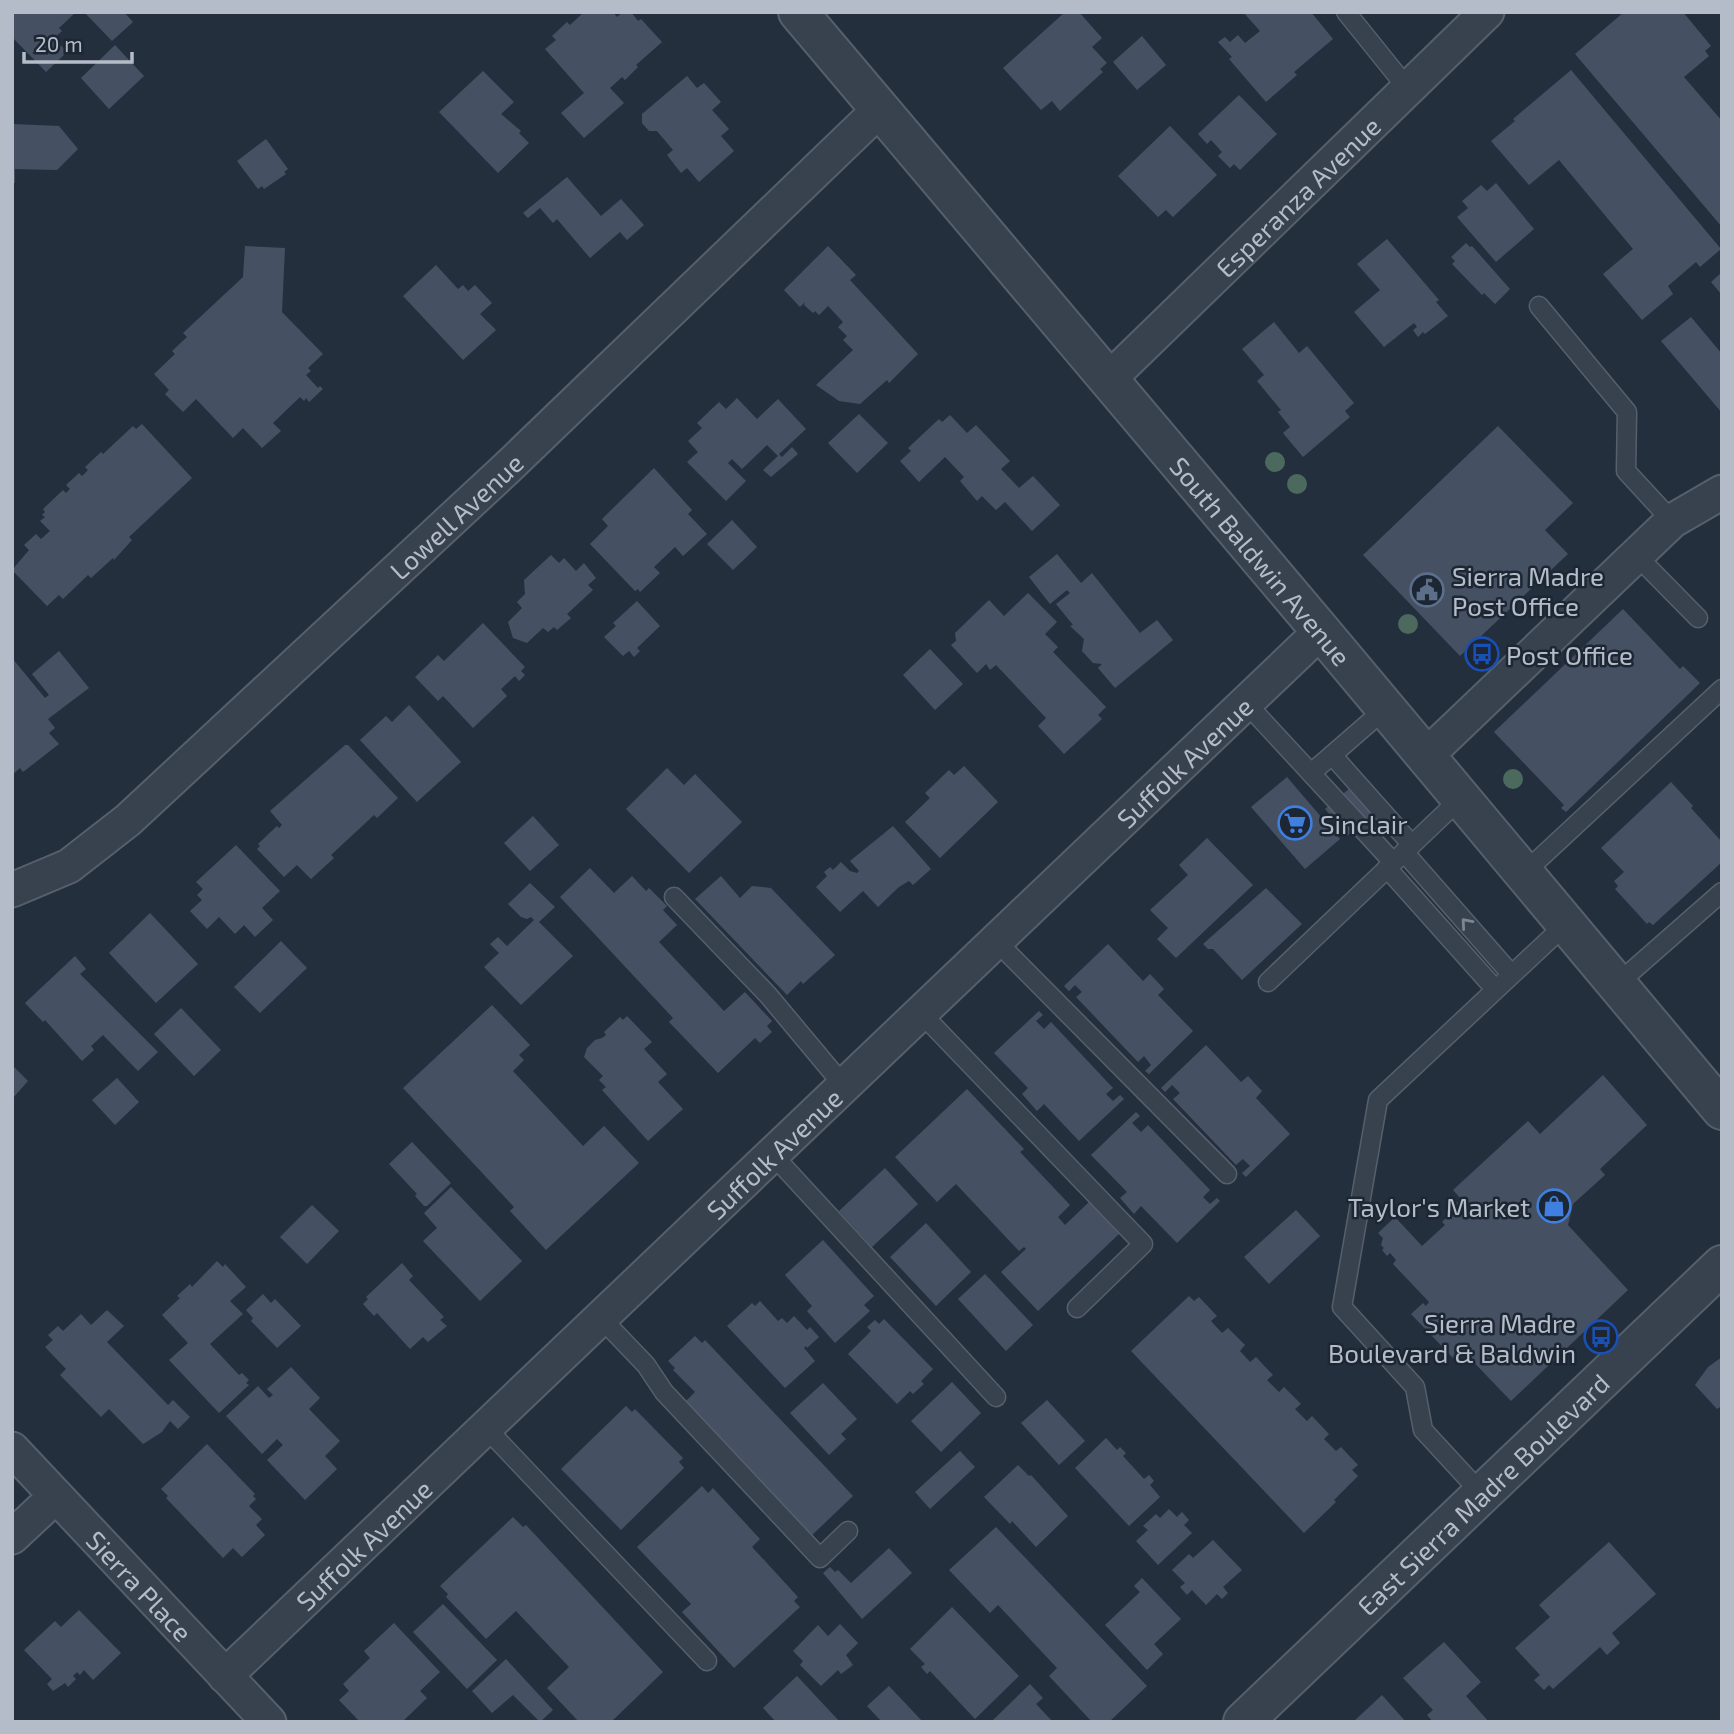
<svg xmlns="http://www.w3.org/2000/svg" width="1734" height="1734" font-family="'Exo 2',sans-serif">
	<style>
		.building { fill: #455162 }
		.lines { fill: none; stroke-linecap: round; stroke-linejoin: round }
		.service-casing { stroke: #565f6c; stroke-width: 21 }
		.minor-casing { stroke: #565f6c; stroke-width: 37 }
		.tertiary-casing { stroke: #565f6c; stroke-width: 42 }
		.service { stroke: #38414e; stroke-width: 18 }
		.minor { stroke: #38414e; stroke-width: 33 }
		.tertiary { stroke: #38414e; stroke-width: 38 }
		.tree { fill: #4b6a5d }
		.oneway { stroke: #7c8592 }
		.labels { text-anchor: middle; dominant-baseline: central; stroke-width: 5; stroke-linejoin: round; paint-order: stroke }
		.street-label { font-size: 26px; fill: #b4bcc9; stroke: #1d2633 }
		.poi-label { font-size: 26px; fill: #b4bcc9; stroke: #1d2633; text-anchor: start }
	</style>
	<rect width="100%" height="100%" fill="#242f3e"/>
	<g class="building">
		<path d="M12,12H76L59,28L62,31L54,38L67,52L46,72L12,37Z"/>
		<path d="M84,12H124L133,22L112,41Z"/>
		<path d="M584,12H613L617,17L623,12H631L638,21L641,19L662,42L636,65L638,67L625,80L622,77L610,88L624,103L584,138L561,113L584,93L545,49L556,40L552,36L567,22L570,25Z"/>
		<path d="M1065,12H1079L1102,38L1092,47L1107,63L1100,69L1103,72L1060,111L1052,101L1041,110L1003,68Z"/>
		<path d="M1243,12H1311L1333,39L1294,72L1297,75L1266,102L1229,59L1232,57L1218,42L1225,37L1230,42L1238,35L1245,43L1260,31Z"/>
		<path d="M1624,12H1683L1711,46L1705,51L1709,56L1684,77L1722,121V227L1575,54Z"/>
		<path d="M1142,36L1166,65L1137,90L1113,62Z"/>
		<path d="M115,45L144,76L109,109L81,78Z"/>
		<path d="M1571,70L1721,249L1700,267L1696,262L1668,286L1673,294L1642,320L1603,274L1633,249L1559,160L1529,185L1491,141L1515,121L1513,119Z"/>
		<path d="M483,71L514,102L501,114L521,131L519,133L529,143L498,173L439,112Z"/>
		<path d="M687,76L697,88L704,83L721,102L712,110L729,129L721,136L734,151L699,182L687,168L681,173L667,155L673,150L657,131H649L642,123V114Z"/>
		<path d="M1239,95L1277,134L1240,170L1234,164L1230,168L1218,156L1222,152L1211,140L1207,144L1198,134Z"/>
		<path d="M12,124L59,126L78,149L57,170L15,169V183L12,182Z"/>
		<path d="M1170,126L1217,175L1173,217L1166,210L1158,217L1118,176Z"/>
		<path d="M266,139L288,169L284,172L286,174L264,189L262,186L258,189L237,161Z"/>
		<path d="M567,177L601,216L621,199L644,225L627,240L620,232L590,258L557,219L553,223L540,208L528,218L523,213Z"/>
		<path d="M1496,183L1534,229L1496,262L1457,217L1468,208L1462,201L1481,185L1487,191Z"/>
		<path d="M1387,239L1439,300L1436,302L1448,316L1425,334L1423,332L1418,337L1413,330L1417,327L1414,323L1384,347L1354,312L1380,290L1357,264Z"/>
		<path d="M1466,243L1470,247L1472,246L1510,289L1495,304L1484,293L1482,295L1452,264L1455,261L1451,257Z"/>
		<path d="M245,246L285,248L282,312L323,354L308,368L311,371L306,375L318,388L320,386L323,389L309,402L306,398L304,401L300,397L273,423L281,431L262,448L243,428L233,438L196,399L183,412L165,394L169,390L154,374L175,354L172,351L187,337L183,333L243,277Z"/>
		<path d="M828,246L856,275L850,280L918,354L889,383L887,380L860,404L839,401L816,385L853,350L843,340L847,336L838,327L843,322L828,306L819,315L815,311L813,313L804,305L805,302L800,307L784,290Z"/>
		<path d="M436,265L458,289L463,285L468,291L475,285L492,303L480,314L496,330L463,360L403,296Z"/>
		<path d="M1722,272V295L1711,282Z"/>
		<path d="M1691,317L1722,354V413L1661,341Z"/>
		<path d="M1274,322L1299,353L1307,346L1354,403L1345,411L1350,417L1303,457L1283,433L1290,427L1278,412L1281,410L1257,381L1264,375L1242,349Z"/>
		<path d="M737,398L757,419L778,399L806,429L779,454L782,457L792,447L798,454L771,477L763,470L778,456L767,445L742,469L732,459L728,463L746,481L726,501L687,462L698,452L688,441L702,428L697,423L719,402L726,409Z"/>
		<path d="M859,414L888,443L857,473L828,443Z"/>
		<path d="M950,415L967,433L976,425L1010,461L1001,469L1019,488L1033,476L1060,505L1032,531L1005,502L996,510L982,496L977,501L960,481L964,477L945,457L919,482L900,461L911,451L908,448L939,419L942,422Z"/>
		<path d="M142,424L192,478L129,537L132,540L114,560L113,558L91,578L88,575L63,599L59,595L47,606L12,570L29,550L24,545L36,534L41,539L50,531L40,521L45,517L42,515L45,512L43,509L63,490L66,493L70,489L66,485L79,473L82,476L88,470L85,467L101,452L103,454L133,426L136,429Z"/>
		<path d="M1498,426L1573,503L1545,530L1568,554L1460,656L1363,555Z"/>
		<path d="M654,468L692,510L688,514L707,534L683,556L675,547L654,567L660,573L640,592L638,589L635,591L590,544L608,526L602,519Z"/>
		<path d="M732,520L757,547L733,570L707,544Z"/>
		<path d="M1057,554L1081,583L1092,573L1140,633L1157,620L1173,640L1115,688L1098,668L1102,664L1093,663L1082,651L1084,639L1070,626L1073,625L1056,604L1070,593L1067,590L1050,604L1029,577Z"/>
		<path d="M551,555L559,563L564,558L576,571L584,563L596,578L588,585L593,590L567,614L571,618L557,630L554,627L548,632L543,628L527,643L513,638L508,622L522,608L517,602L525,594L524,580Z"/>
		<path d="M1028,593L1057,622L1045,634L1058,647L1053,652L1106,707L1098,715L1102,719L1064,754L1038,726L1046,718L996,665L990,670L986,664L977,673L951,645L956,641L955,633L989,600L1004,616Z"/>
		<path d="M637,601L660,626L637,648L640,651L634,657L629,651L623,656L604,637L616,626L613,623Z"/>
		<path d="M1623,609L1680,669L1683,666L1700,683L1566,812L1561,808L1564,805L1494,732Z"/>
		<path d="M483,623L525,667L521,671L525,675L519,681L515,676L501,689L507,696L473,728L443,696L438,701L415,677L438,655L444,661Z"/>
		<path d="M930,649L963,684L935,710L903,675Z"/>
		<path d="M59,651L89,688L48,719L55,728L49,733L59,744L23,772L20,768L12,775V658L45,698L49,695L32,674Z"/>
		<path d="M409,705L461,762L417,802L360,740L386,716L392,722Z"/>
		<path d="M345,745H348L398,798L377,818L374,815L331,855L334,858L311,879L297,865L284,877L257,849L260,846L258,844L277,826L279,828L282,825L270,811Z"/>
		<path d="M964,766L998,802L940,858L905,822L930,798L925,793L949,770L954,775Z"/>
		<path d="M667,768L684,785L695,774L742,822L689,873L626,809Z"/>
		<path d="M1287,777L1340,839L1305,869L1251,807Z"/>
		<path d="M1671,782L1693,806L1691,808L1722,842V862L1653,925L1649,922L1647,924L1615,889L1618,886L1614,881L1624,872L1601,848Z"/>
		<path d="M1356,783L1378,809L1347,836L1325,809Z"/>
		<path d="M533,816L559,845L530,871L504,843Z"/>
		<path d="M893,826L931,869L913,885L909,881L899,887L878,907L863,891L840,912L816,887L827,876L824,872L830,867L833,870L841,862L850,871L857,873L859,871L850,861Z"/>
		<path d="M1207,838L1253,885L1176,958L1157,939L1168,928L1150,910L1188,875L1179,865Z"/>
		<path d="M236,845L280,891L262,908L273,920L255,937L244,925L235,934L219,917L207,929L190,911L202,900L197,895L203,889L196,882Z"/>
		<path d="M590,868L614,893L632,876L646,891L649,888L667,906L663,910L677,925L659,942L724,1011L745,992L772,1021L767,1026L772,1032L760,1043L755,1038L718,1073L669,1022L673,1018L560,897Z"/>
		<path d="M721,876L740,898L752,886L771,888L835,955L803,984L801,981L787,995L695,899Z"/>
		<path d="M530,883L555,907L539,922L573,956L521,1005L484,967L499,953L490,944L498,937L507,946L534,920L531,917L527,919L521,917L508,904Z"/>
		<path d="M1266,888L1302,924L1242,980L1213,949H1208L1203,944Z"/>
		<path d="M150,913L198,964L156,1003L109,953Z"/>
		<path d="M281,941L307,968L260,1013L234,987Z"/>
		<path d="M1108,944L1143,981L1150,974L1164,989L1158,995L1193,1031L1149,1074L1145,1071L1151,1065L1144,1056L1138,1062L1076,997L1082,992L1075,985L1069,991L1064,986Z"/>
		<path d="M75,956L86,969L80,974L158,1052L138,1071L103,1035L91,1046L94,1050L82,1061L45,1020L43,1022L25,1003Z"/>
		<path d="M492,1005L530,1045L519,1055L524,1060L513,1071L583,1146L604,1126L639,1163L546,1250L510,1211L514,1207L403,1088Z"/>
		<path d="M181,1008L221,1050L194,1076L154,1034Z"/>
		<path d="M1039,1011L1043,1015L1036,1021L1044,1029L1051,1022L1113,1088L1106,1094L1113,1101L1120,1095L1124,1099L1079,1141L1044,1104L1037,1111L1022,1094L1028,1088L994,1053Z"/>
		<path d="M627,1016L652,1042L644,1049L667,1074L658,1082L683,1109L648,1141L602,1090L606,1087L599,1080L603,1076L584,1057L587,1048L595,1040L602,1038L606,1035L604,1032L620,1017L623,1020Z"/>
		<path d="M1206,1045L1241,1082L1248,1076L1262,1091L1256,1098L1290,1134L1246,1177L1242,1173L1250,1166L1243,1159L1236,1165L1173,1099L1180,1093L1172,1085L1165,1092L1161,1088Z"/>
		<path d="M12,1065L28,1081L12,1099Z"/>
		<path d="M1603,1075L1647,1125L1600,1169L1605,1175L1573,1204L1568,1225L1628,1290L1511,1401L1462,1350L1453,1358L1411,1314L1423,1303L1426,1306L1429,1302L1393,1264L1396,1260L1390,1253L1387,1256L1382,1250L1384,1248L1381,1245L1383,1238L1378,1233L1395,1217L1422,1246L1445,1225L1442,1222L1452,1212L1449,1210L1461,1199L1453,1190L1528,1121L1540,1134Z"/>
		<path d="M117,1078L139,1102L115,1125L92,1100Z"/>
		<path d="M967,1089L1024,1149L1020,1152L1070,1205L1058,1217L1065,1225L1089,1202L1119,1234L1038,1311L1001,1272L1026,1249L1024,1247L1019,1251L956,1184L937,1202L895,1157Z"/>
		<path d="M1136,1112L1140,1116L1132,1123L1141,1132L1148,1125L1210,1190L1203,1197L1210,1204L1217,1198L1220,1201L1177,1243L1141,1206L1134,1214L1120,1198L1127,1192L1091,1155Z"/>
		<path d="M412,1142L451,1183L427,1206H424L415,1196L417,1194L389,1164Z"/>
		<path d="M885,1168L918,1204L872,1247L839,1211Z"/>
		<path d="M451,1187L522,1261L480,1301L423,1241L437,1228L424,1213Z"/>
		<path d="M312,1205L339,1231L307,1264L280,1237Z"/>
		<path d="M1296,1210L1320,1236L1269,1284L1244,1257Z"/>
		<path d="M926,1223L971,1272L936,1306L890,1257Z"/>
		<path d="M823,1240L874,1296L864,1305L870,1311L835,1343L807,1311L812,1306L785,1275Z"/>
		<path d="M217,1261L223,1267L225,1264L246,1287L230,1301L243,1314L210,1344L239,1375L242,1373L249,1380L246,1383L249,1385L219,1413L169,1360L188,1343L162,1315L180,1298L177,1296L190,1284L192,1287Z"/>
		<path d="M402,1263L413,1276L409,1280L444,1317L440,1320L447,1326L428,1342L423,1337L410,1349L377,1313L374,1316L363,1304L368,1299L366,1297Z"/>
		<path d="M985,1274L1033,1325L1006,1351L958,1299Z"/>
		<path d="M263,1294L271,1303L275,1299L301,1326L277,1348L251,1321L253,1318L246,1310Z"/>
		<path d="M1189,1296L1194,1301L1199,1297L1217,1316L1211,1321L1222,1333L1228,1328L1245,1345L1240,1351L1250,1362L1256,1357L1273,1375L1267,1380L1279,1392L1284,1387L1301,1404L1295,1409L1307,1421L1312,1416L1329,1434L1324,1439L1336,1451L1341,1447L1358,1465L1352,1470L1358,1476L1334,1500L1336,1502L1304,1533L1131,1351Z"/>
		<path d="M760,1301L778,1321L782,1318L787,1323L794,1316L807,1330L810,1327L819,1337L807,1348L806,1346L804,1348L815,1361L785,1388L727,1326L752,1303L755,1306Z"/>
		<path d="M107,1310L124,1326L107,1342L168,1405L173,1400L190,1417L178,1429L170,1421L162,1432L143,1444L109,1409L101,1417L60,1375L66,1369L45,1347L53,1340L48,1335L58,1326L63,1331L81,1314L91,1325Z"/>
		<path d="M884,1319L933,1369L921,1381L924,1384L913,1394L910,1391L897,1404L848,1354L871,1331L867,1327L875,1320L879,1324Z"/>
		<path d="M695,1336L702,1343L705,1340L853,1496L808,1539L681,1406L695,1392L673,1370L675,1368L668,1361Z"/>
		<path d="M1722,1357V1406L1717,1409L1695,1385L1708,1367Z"/>
		<path d="M291,1367L320,1398L309,1409L340,1441L325,1456L337,1469L305,1500L267,1460L283,1445L277,1439L262,1454L226,1416L258,1386L269,1398L273,1395L267,1389Z"/>
		<path d="M952,1382L981,1413L941,1452L911,1421Z"/>
		<path d="M823,1383L857,1419L841,1434L846,1439L829,1455L790,1413Z"/>
		<path d="M1047,1400L1085,1441L1059,1465L1021,1423Z"/>
		<path d="M626,1406L632,1412L635,1409L683,1458L679,1462L684,1468L621,1530L561,1469Z"/>
		<path d="M1106,1438L1117,1450L1120,1447L1126,1453L1123,1456L1144,1479L1149,1475L1154,1481L1150,1485L1160,1497L1129,1526L1075,1468Z"/>
		<path d="M207,1444L255,1494L253,1496L256,1499L249,1506L262,1519L256,1525L265,1535L242,1557L233,1548L223,1558L166,1498L168,1496L161,1489Z"/>
		<path d="M960,1451L975,1467L930,1509L915,1492Z"/>
		<path d="M1018,1465L1029,1476L1031,1475L1068,1516L1036,1547L1012,1521L1010,1524L984,1497Z"/>
		<path d="M702,1486L708,1493L713,1488L760,1539L752,1547L798,1597L794,1601L800,1607L734,1668L682,1612L691,1604L637,1547Z"/>
		<path d="M1169,1509L1177,1517L1182,1512L1189,1520L1184,1525L1192,1533L1158,1565L1136,1541L1148,1530L1143,1526L1156,1514L1160,1518Z"/>
		<path d="M513,1517L523,1527L526,1525L663,1672L611,1722H579L547,1688L569,1667L516,1611L486,1639L446,1597L448,1594L440,1586Z"/>
		<path d="M996,1527L1147,1686L1109,1722H1092L1049,1676L1057,1668L998,1605L990,1613L949,1570Z"/>
		<path d="M1213,1540L1242,1570L1223,1587L1228,1593L1222,1599L1217,1594L1206,1605L1192,1590L1187,1595L1180,1587L1185,1583L1172,1570L1189,1554L1193,1558Z"/>
		<path d="M1609,1542L1656,1594L1612,1633L1620,1643L1607,1655L1600,1647L1553,1689L1549,1685L1544,1690L1534,1680L1540,1675L1515,1648L1550,1617L1539,1605Z"/>
		<path d="M889,1548L912,1573L862,1619L823,1573L830,1567L835,1572L838,1570L851,1583Z"/>
		<path d="M1142,1578L1181,1619L1154,1644L1163,1654L1147,1670L1105,1625L1140,1592L1134,1586Z"/>
		<path d="M443,1604L497,1660L467,1689L413,1632Z"/>
		<path d="M952,1607L1019,1676L975,1719L930,1671L927,1674L921,1667L925,1664L910,1649Z"/>
		<path d="M79,1610L121,1653L93,1680L84,1670L80,1675L77,1672L73,1676L76,1679L68,1687L65,1683L53,1691L47,1684L52,1679L24,1650L55,1621L61,1627Z"/>
		<path d="M394,1623L440,1672L420,1691L427,1698L402,1722H360L339,1700L349,1691L343,1684L370,1658L364,1651Z"/>
		<path d="M840,1624L858,1643L846,1655L853,1665L841,1674L838,1670L821,1686L800,1665L803,1661L793,1651L818,1625L828,1636Z"/>
		<path d="M1444,1642L1481,1682L1466,1696L1489,1722H1433L1427,1715L1433,1710L1403,1678Z"/>
		<path d="M506,1659L553,1710L540,1722L513,1695L492,1713L472,1691Z"/>
		<path d="M797,1676L840,1722H776L763,1708Z"/>
		<path d="M1030,1684L1043,1698L1036,1704L1053,1722H994L993,1720Z"/>
		<path d="M889,1686L923,1722H882L867,1706Z"/>
		<path d="M1382,1695L1406,1722H1353Z"/>
	</g>
	<g class="lines">
		<defs>
			<g id="service">
				<path d="M1346,12L1408,89"/>
				<path d="M1539,306L1627,412L1626,471L1672,521"/>
				<path d="M1636,555L1698,618"/>
				<path d="M1246,703L1393,862"/>
				<path d="M1332,755L1386,708"/>
				<path d="M1311,773L1332,755L1412,845"/>
				<path d="M1404,852L1511,974"/>
				<path d="M1387,868L1495,989"/>
				<path d="M1524,873L1722,689"/>
				<path d="M674,897L768,995L844,1086"/>
				<path d="M996,941L1227,1174"/>
				<path d="M1268,982L1461,798"/>
				<path d="M1616,985L1722,892"/>
				<path d="M921,1013L1143,1244L1077,1308"/>
				<path d="M772,1154L996,1397"/>
				<path d="M601,1318L646,1365L664,1392L820,1558L848,1531"/>
				<path d="M486,1428L707,1661"/>
				<path d="M1482,1494L1423,1430L1415,1387L1342,1307L1378,1100L1566,924"/>
			</g>
			<g id="minor">
				<path id="s1" d="M1108,380L1487,12"/>
				<path d="M1426,756L1672,521L1722,492"/>
				<path id="s2" d="M12,890L69,866L128,820L507,468L879,110"/>
				<path id="s3" d="M12,1449L269,1722"/>
				<path d="M12,1537L56,1496"/>
				<path id="s4" d="M225,1676L1321,631"/>
			</g>
			<g id="tertiary">
				<path id="s5" d="M798,12L1321,631L1722,1110"/>
				<path id="s6" d="M1243,1722L1722,1265"/>
			</g>
		</defs>
		<use href="#service" class="service-casing"/>
		<use href="#minor" class="minor-casing"/>
		<use href="#tertiary" class="tertiary-casing"/>
		<use href="#service" class="service"/>
		<use href="#minor" class="minor"/>
		<use href="#tertiary" class="tertiary"/>
	</g>
	<g class="tree">
		<circle cx="1275" cy="462" r="10"/>
		<circle cx="1297" cy="484" r="10"/>
		<circle cx="1408" cy="624" r="10"/>
		<circle cx="1513" cy="779" r="10"/>
	</g>
	<defs><path id="oneway-chevron" d="M-2-3.5L2.5 0L-2 3.5" fill="none" stroke-width="1.6" stroke-linecap="round" stroke-linejoin="round" transform="scale(1.75)"/></defs>
	<use class="oneway" href="#oneway-chevron" transform="translate(1466 923) rotate(-131)"/>
	<defs>
		<symbol id="civic-ring" viewBox="-11 -11 22 22"><circle r="9.5" fill="#1d2633" stroke="#5c6f8a" stroke-width="1.5"/><path d="M-.6-6.5H3V-4.5H.6V-3L4-1V1h2V6H-6V1h2V-1L-.6-3ZM-1.2 2.5V6h2.4V2.5Z" fill="#5c6f8a"/></symbol>
		<symbol id="bus-ring" viewBox="-11 -11 22 22"><circle r="9.5" fill="#1d2633" stroke="#1a4fb4" stroke-width="1.5"/><path d="M-5-6H5V4H4V6H2V4H-2V6H-4V4H-5ZM-3.5-4V0h7V-4ZM-3.5 1.2v1.5H-2V1.2ZM2 1.2v1.5H3.5V1.2Z" fill="#1a4fb4"/></symbol>
		<symbol id="supermarket-ring" viewBox="-11 -11 22 22"><circle r="9.5" fill="#1d2633" stroke="#3f7fe0" stroke-width="1.5"/><path d="M-6-5.5h2.5l.6 2H6L4.5 2H-2.5L-4.4-4H-6ZM-1.5 3.2a1.3 1.3 0 1 0 .1 0ZM3 3.2a1.3 1.3 0 1 0 .1 0Z" fill="#3f7fe0"/></symbol>
		<symbol id="shop-ring" viewBox="-11 -11 22 22"><circle r="9.5" fill="#1d2633" stroke="#3f7fe0" stroke-width="1.5"/><path d="M-5-2.5h2.3a2.7 3.5 0 0 1 5.4 0H5L5.5 6h-11ZM-1.5-2.5h3a1.5 2.3 0 0 0-3 0Z" fill="#3f7fe0"/></symbol>
	</defs>
	<g fill-rule="evenodd">
		<use href="#civic-ring" x="1408" y="571" width="38" height="38"/>
		<use href="#bus-ring" x="1463" y="635" width="38" height="38"/>
		<use href="#supermarket-ring" x="1276" y="804" width="38" height="38"/>
		<use href="#shop-ring" x="1535" y="1187" width="38" height="38"/>
		<use href="#bus-ring" x="1582" y="1318" width="38" height="38"/>
	</g>
	<g class="labels">
		<g class="street-label">
			<text stroke="none"><textPath href="#s1" startOffset="264">Esperanza Avenue</textPath></text>
			<text stroke="none"><textPath href="#s2" startOffset="584">Lowell Avenue</textPath></text>
			<text stroke="none"><textPath href="#s5" startOffset="718">South Baldwin Avenue</textPath></text>
			<text stroke="none"><textPath href="#s4" startOffset="1325">Suffolk Avenue</textPath></text>
			<text stroke="none"><textPath href="#s4" startOffset="758">Suffolk Avenue</textPath></text>
			<text stroke="none"><textPath href="#s6" startOffset="331">East Sierra Madre Boulevard</textPath></text>
			<text stroke="none"><textPath href="#s4" startOffset="191">Suffolk Avenue</textPath></text>
			<text stroke="none"><textPath href="#s3" startOffset="187">Sierra Place</textPath></text>
		</g>
		<g class="poi-label">
			<text x="1452" y="575">Sierra Madre<tspan x="1452" dy="30">Post Office</tspan></text>
			<text x="1506" y="654">Post Office</text>
			<text x="1320" y="823">Sinclair</text>
			<text x="1530" y="1206" text-anchor="end">Taylor's Market</text>
			<text x="1576" y="1322" text-anchor="end">Sierra Madre<tspan x="1576" dy="30">Boulevard &amp; Baldwin</tspan></text>
		</g>
	</g>
	<rect width="1734" height="1734" fill="none" stroke="#b4bcc9" stroke-width="28"/>
	<path d="M24 52v10h108v-10" fill="none" stroke="#b4bcc9" stroke-width="3.5"/>
	<text x="35" y="52" font-size="21" fill="#b4bcc9" stroke="#1d2633" stroke-width="5" paint-order="stroke">20 m</text>
</svg>
